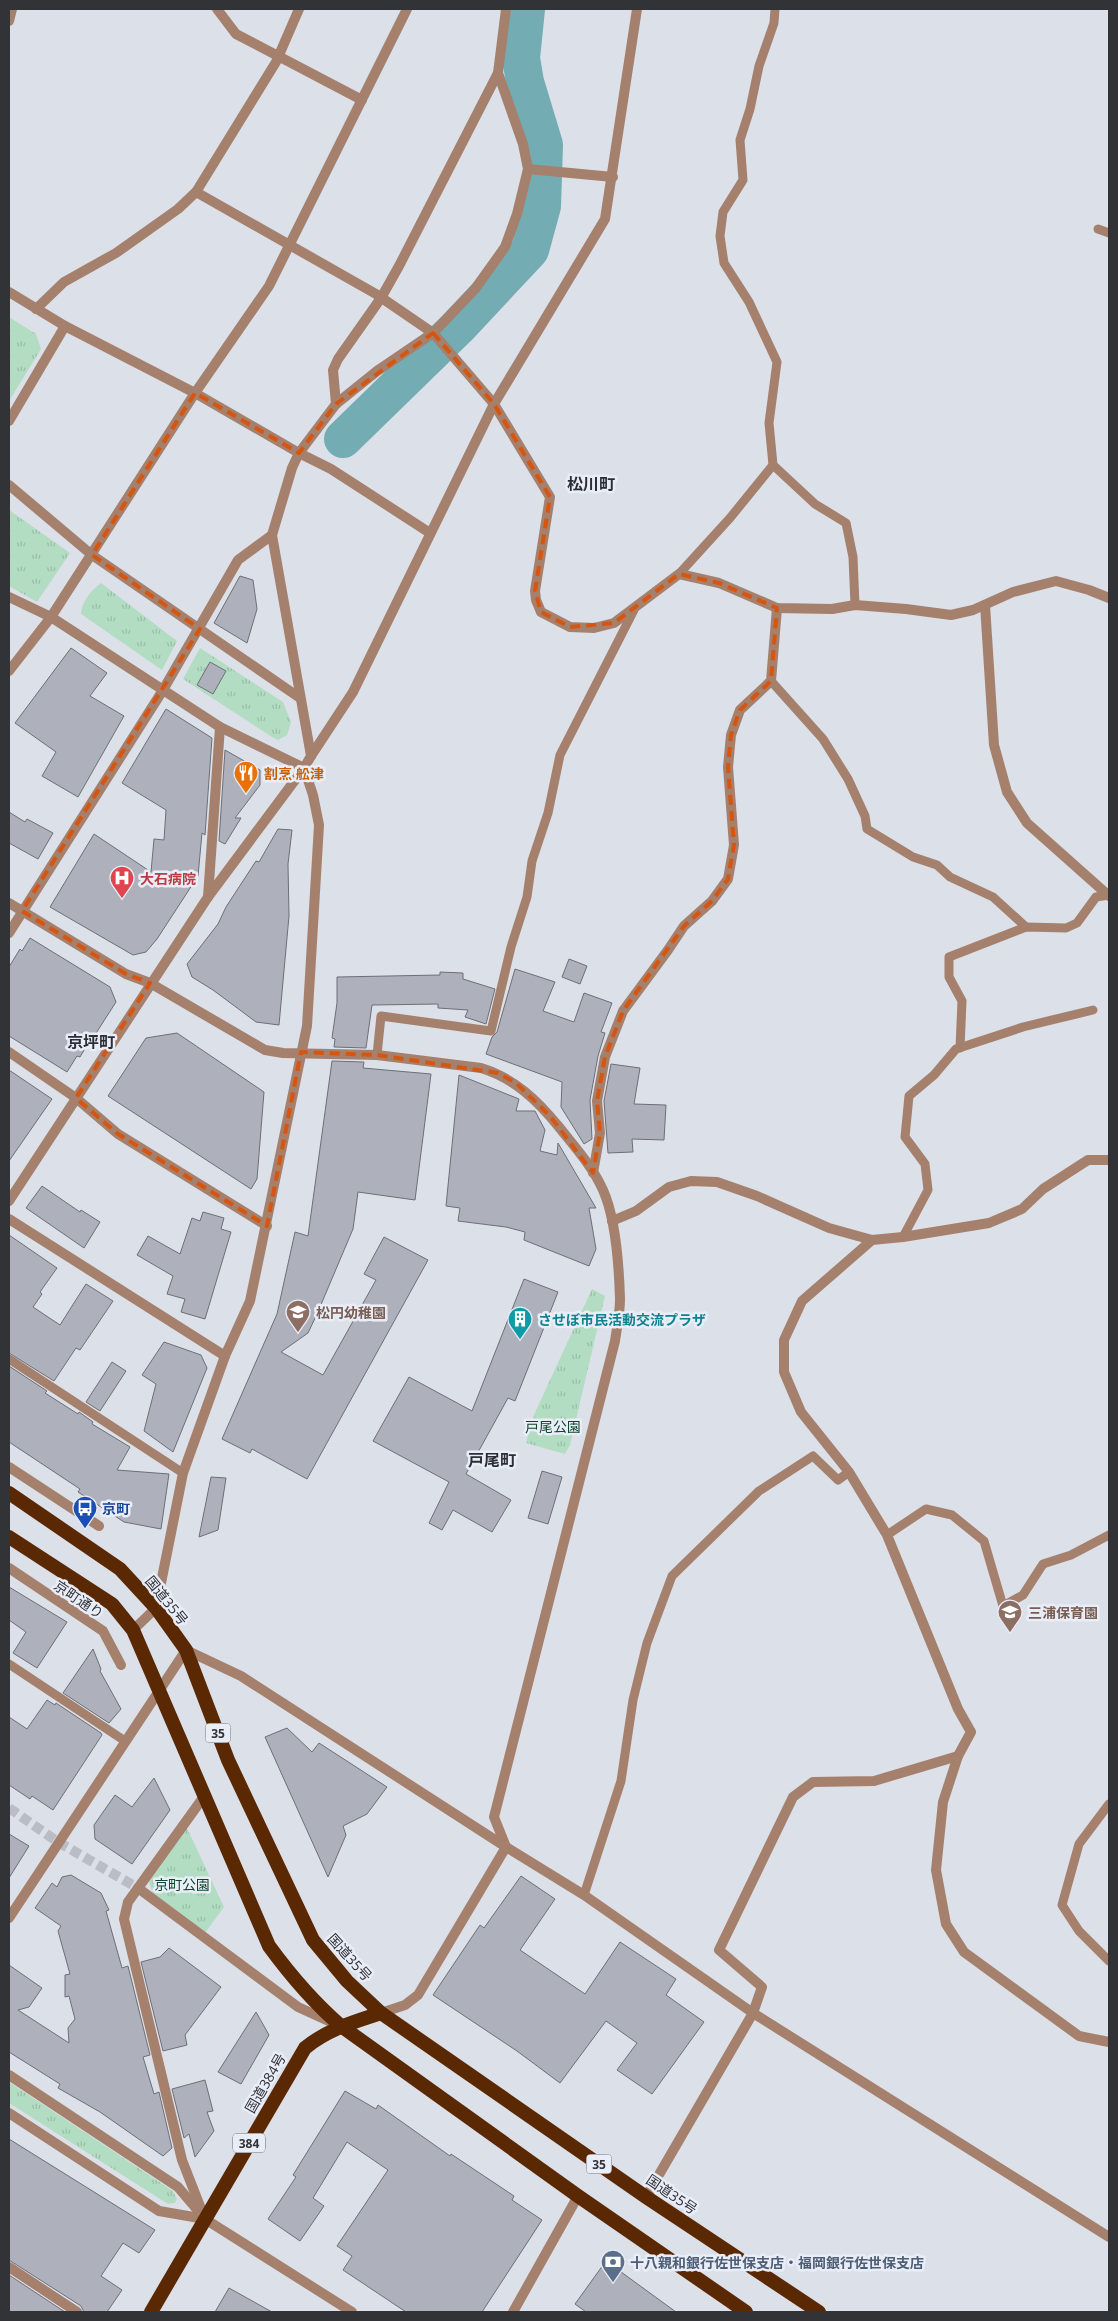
<svg xmlns="http://www.w3.org/2000/svg" width="1118" height="2321" font-family="'Open Sans','Noto Sans JP',sans-serif">
	<style>
		.park { fill: url(#park-tufts) }
		.lines { fill: none; stroke-linecap: round; stroke-linejoin: round }
		.river { stroke: #73acb2; stroke-width: 38 }
		.building { fill: #aeb1bb; stroke: #6c6f78 }
		.pedestrian-tunnel { stroke: #babdc5; stroke-width: 10; stroke-dasharray: 10 5; stroke-linecap: butt }
		.service { stroke: #a5806c; stroke-width: 9 }
		.pedestrian { stroke: #a5806c; stroke-width: 10 }
		.minor { stroke: #a5806c; stroke-width: 10 }
		.tertiary { stroke: #a5806c; stroke-width: 10 }
		.trunk { stroke: #5a2802; stroke-width: 14 }
		.marked { fill: none; stroke: #d65510; stroke-width: 4; stroke-dasharray: 10 6; stroke-linejoin: round }
		.labels { text-anchor: middle; dominant-baseline: central; stroke-width: 5; stroke-linejoin: round; paint-order: stroke }
		.shield { fill: #e9edf7; stroke: #696b71; stroke-width: 1 }
		.shield-label { font-size: 12px; font-weight: bold; fill: #323337 }
		.food-label { font-size: 14px; font-weight: bold; fill: #c56008; stroke: #e9edf7; text-anchor: start }
		.health-label { font-size: 14px; font-weight: bold; fill: #be3a42; stroke: #e9edf7; text-anchor: start }
		.education-label { font-size: 14px; font-weight: bold; fill: #785e54; stroke: #e9edf7; text-anchor: start }
		.culture-label { font-size: 14px; font-weight: bold; fill: #0d838f; stroke: #e9edf7; text-anchor: start }
		.park-label { font-size: 14px; fill: #0e452b; stroke: #e9edf7 }
		.transit-label { font-size: 14px; font-weight: bold; fill: #164399; stroke: #e9edf7; text-anchor: start }
		.street-label { font-size: 14px; fill: #323337; stroke: #e9edf7 }
		.service-label { font-size: 14px; font-weight: bold; fill: #4e5e75; stroke: #e9edf7; text-anchor: start }
		.quarter-label { font-size: 16px; font-weight: bold; fill: #2b2e36; stroke: #e9edf7 }
	</style>
	<defs>
		<pattern id="park-tufts" width="24" height="20" patternUnits="userSpaceOnUse" patternTransform="scale(1.25)"><rect width="24" height="20" fill="#b2ddc2"/><path d="M3 7l-1-3M5 7V3M7 7l1-3M15 17l-1-3M17 17v-4M19 17l1-3" fill="none" stroke="#9abea7"/></pattern>
	</defs>
	<rect width="100%" height="100%" fill="#dce0e9"/>
	<g class="park">
		<path d="M9,317L36,334L41,349L9,401Z"/>
		<path d="M9,510L70,553L37,602L9,586Z"/>
		<path d="M101,583L177,641L162,670L81,614C81,603 91,590 101,583Z"/>
		<path d="M200,648L283,702L291,722L287,735L278,740L272,737L183,679Z"/>
		<path d="M592,1289L605,1296L570,1445L565,1454L526,1443L533,1417Z"/>
		<path d="M186,1826L224,1907L205,1933L153,1894L149,1882Z"/>
		<path d="M9,2082L173,2191L177,2199L175,2203L168,2204L9,2103Z"/>
	</g>
	<g class="lines">
		<path class="river" d="M343,439L458,327L530,250L542,206L544,145L525,82L521,58L526,9"/>
	</g>
	<g class="building">
		<path d="M240,576L253,580L257,609L247,643L214,623Z"/>
		<path d="M71,648L107,673L90,696L124,716L78,797L42,776L56,752L15,723Z"/>
		<path d="M210,662L226,671L213,694L197,685Z"/>
		<path d="M166,709L212,738L205,835L202,833L198,876L157,939L146,952L133,955L50,907L94,834L151,872L154,839L164,840L166,810L122,783Z"/>
		<path d="M225,750L260,770V785L235,818H241L225,844L219,841Z"/>
		<path d="M9,812L25,822L27,819L53,833L38,859L9,843Z"/>
		<path d="M278,829L292,830L288,864L289,916L279,1025L256,1022L213,990L192,977L187,964L218,924L226,907L256,861L259,862Z"/>
		<path d="M30,938L110,987L116,1002L91,1041L90,1040L80,1057L77,1056L67,1072L9,1036V967L20,949L22,951Z"/>
		<path d="M569,959L587,966L580,984L562,977Z"/>
		<path d="M515,969L555,982L543,1011L574,1022L584,993L612,1003L601,1032L605,1033L598,1056L590,1100L592,1139L584,1144L561,1107L562,1082L486,1054L492,1037L497,1032Z"/>
		<path d="M440,972L463,973V979L495,989L486,1024L465,1017L468,1010L438,1008V1004L372,1005L366,1048L334,1047L335,1039L332,1038L337,1003V977L440,975Z"/>
		<path d="M177,1033L264,1092L257,1179L251,1189L108,1096L146,1038Z"/>
		<path d="M332,1061L364,1062L363,1068L431,1074L415,1200L358,1192L353,1229L317,1314L308,1333L281,1352L323,1375L376,1280L364,1274L384,1237L428,1260L307,1479L252,1449L250,1453L222,1439L277,1314L295,1232L308,1236Z"/>
		<path d="M611,1064L640,1068L634,1104L666,1105L664,1140L632,1139L633,1152L608,1153L604,1101Z"/>
		<path d="M9,1070L52,1099L9,1161Z"/>
		<path d="M459,1075L519,1099L516,1111H535L545,1130L540,1151L557,1155L558,1143L596,1208H589L596,1249L589,1266L524,1240L525,1232L506,1227L458,1221L460,1208L446,1206Z"/>
		<path d="M42,1186L80,1212L81,1210L100,1222L84,1248L26,1208Z"/>
		<path d="M203,1212L224,1218L221,1229L231,1232L205,1319L181,1312L185,1299L167,1294L173,1276L137,1255L148,1236L180,1254L192,1218L200,1221Z"/>
		<path d="M9,1235L57,1268L40,1292L42,1294L33,1307L60,1325L86,1284L113,1301L80,1350L76,1348L54,1381L9,1353Z"/>
		<path d="M524,1279L558,1292L515,1401L508,1398L466,1474L511,1500L492,1532L453,1510L442,1530L429,1523L449,1482L373,1441L409,1377L472,1411Z"/>
		<path d="M164,1342L201,1355L207,1368L173,1452L144,1431L156,1384L142,1375Z"/>
		<path d="M112,1362L126,1371L100,1411L86,1402Z"/>
		<path d="M9,1366L47,1391L45,1393L78,1414L79,1412L93,1422L92,1424L130,1447L117,1470L169,1474L161,1529L124,1522L78,1492L80,1489L9,1442Z"/>
		<path d="M542,1471L562,1477L548,1524L528,1518Z"/>
		<path d="M211,1477L226,1478L218,1530L199,1537Z"/>
		<path d="M9,1587L67,1622L37,1668L13,1653L26,1632L9,1620Z"/>
		<path d="M93,1649L101,1669L100,1671L121,1709L109,1723L63,1693Z"/>
		<path d="M47,1700L55,1705L56,1703L101,1733L102,1735L53,1810L32,1796L30,1799L9,1785V1717L27,1729Z"/>
		<path d="M287,1728L312,1752L319,1743L387,1787L367,1814L343,1826L346,1835L328,1877L265,1737Z"/>
		<path d="M154,1778L170,1810L132,1864L95,1839L94,1825L115,1795L132,1807Z"/>
		<path d="M9,1834L29,1846L9,1878Z"/>
		<path d="M71,1875L101,1893L109,1910L106,1911L122,1968L128,1966L150,2055L143,2057L154,2094L159,2092L172,2148L163,2156L100,2112L58,2088L60,2084L9,2052V1965L42,1988L29,2007L18,2010L69,2043L68,2028L75,2019L69,1996L65,1997V1975L70,1974L58,1931L61,1926L35,1908L52,1883L57,1887L62,1877Z"/>
		<path d="M521,1876L555,1899L520,1950L585,1994L620,1942L676,1979L666,1995L704,2022L652,2094L617,2070L637,2043L606,2021L560,2083L517,2051L433,1995L480,1925L484,1928Z"/>
		<path d="M169,1948L221,1987L185,2035L187,2045L163,2051L141,1962L160,1957Z"/>
		<path d="M256,2012L269,2035L241,2084L218,2072Z"/>
		<path d="M205,2080L213,2111L207,2112L214,2131L195,2157L189,2134L184,2138L172,2089Z"/>
		<path d="M345,2091L376,2109L378,2105L450,2156L451,2154L514,2196L512,2200L542,2220L482,2312H406L343,2270L352,2256L337,2246L388,2170L347,2142L313,2198L324,2206L300,2241L268,2219L296,2177L293,2175Z"/>
		<path d="M9,2139L155,2230L139,2253L123,2243L101,2276L122,2290L107,2312H84L81,2306L9,2260Z"/>
		<path d="M606,2261L676,2312H586L575,2304Z"/>
		<path d="M9,2275L65,2312H9Z"/>
		<path d="M229,2288L272,2312H215Z"/>
	</g>
	<g class="lines">
		<path class="pedestrian-tunnel" d="M9,1808L58,1842L138,1888"/>
		<g class="service">
			<path d="M775,9L774,23L759,66L750,109L740,140L743,180L723,212L720,236L724,263L749,302L777,362L769,423L773,465L815,504L846,523L853,557L855,605"/>
			<path d="M1098,229L1109,233"/>
			<path d="M679,574L730,518L773,465"/>
			<path d="M771,681L823,739L848,779L865,816L867,829L913,857L937,865L950,877L993,897L1026,927"/>
			<path d="M960,1048L962,1001L949,977V957L1026,927L1066,928L1077,923L1096,897L1109,895"/>
			<path d="M377,1055L381,1016L491,1031L511,947L527,897L532,861L548,813L560,755L634,610"/>
			<path d="M903,1237L928,1190L925,1164L905,1137L909,1096L934,1075L956,1049L1023,1027L1093,1010"/>
			<path d="M9,1359L183,1473"/>
			<path d="M887,1535L926,1509L952,1515L984,1541L1003,1606L1023,1595L1043,1564L1071,1555L1109,1535"/>
			<path d="M9,1664L125,1741"/>
			<path d="M1109,1804L1079,1844L1062,1905L1079,1931L1109,1961"/>
			<path d="M584,1895L621,1781L633,1700L647,1643L672,1576L759,1491L813,1456L838,1480L849,1472"/>
		</g>
		<g class="pedestrian">
			<path d="M9,1467L99,1526"/>
			<path d="M9,1568L103,1631L121,1665"/>
		</g>
		<g class="minor">
			<path d="M217,9L236,34L362,100"/>
			<path d="M9,21L12,9"/>
			<path d="M528,169L613,177"/>
			<path d="M196,192L376,294L433,333L494,404L550,497L535,591L536,600L541,612L570,627L594,628L614,623L679,574L719,583L777,608L832,609L855,605L906,609L951,615L973,610L1013,592L1056,581L1089,590L1109,598"/>
			<path d="M36,309L64,282L116,253L178,209L196,192L276,62L299,9"/>
			<path d="M336,404L333,370L338,359L381,298L399,266L498,73"/>
			<path d="M9,421L65,326"/>
			<path d="M9,485L92,555L300,698"/>
			<path d="M430,533L331,469L299,453L336,404L377,371L433,333L475,289L505,247L517,214L528,169L523,144L498,73L506,9"/>
			<path d="M9,597L51,617L220,727L304,768L208,897L9,1201"/>
			<path d="M985,605L994,745L1007,792L1027,823L1109,896"/>
			<path d="M311,756L353,692L494,404L605,219L637,9"/>
			<path d="M208,897L220,727"/>
			<path d="M9,903L126,974L150,983L265,1050L283,1053L377,1055L481,1068C514,1078 537,1100 559,1127C574,1146 593,1167 603,1190C616,1219 619,1266 620,1299C620,1313 617,1327 615,1341L494,1817L506,1847"/>
			<path d="M9,933L163,690L238,560L272,535"/>
			<path d="M9,1052L76,1098L118,1134L267,1226"/>
			<path d="M593,1173L600,1133L597,1101L605,1057L623,1011L668,950L684,926L712,901L728,879L734,845L728,767L731,735L740,710L771,681L777,608"/>
			<path d="M9,1219L225,1356"/>
			<path d="M612,1221L636,1211L669,1187L691,1181L717,1182L757,1196L829,1228L872,1240L903,1237L989,1223L1022,1209L1043,1189L1088,1160H1109"/>
			<path d="M958,1756L943,1802L936,1870L946,1924L964,1952L1079,2036L1109,2042"/>
			<path d="M205,1795L128,1902L124,1919L182,2160L205,2219"/>
			<path d="M138,1888L298,2007L333,2023"/>
			<path d="M9,1918L186,1650L241,1676L506,1847L584,1895L753,2013L1109,2237"/>
			<path d="M381,2013L405,2005L418,1995L506,1847"/>
			<path d="M9,2075L178,2187L200,2213"/>
			<path d="M9,2113L159,2211L205,2219"/>
			<path d="M646,2197L753,2013L762,1987L719,1950L793,1797L813,1782L874,1781L958,1756L971,1732L958,1709L887,1535L849,1472L801,1412L784,1372V1340L802,1301L872,1240"/>
			<path d="M9,2267L77,2312"/>
		</g>
		<g class="tertiary">
			<path d="M9,292L65,326L195,393L299,453L292,468L272,535L311,756L304,768L313,795L319,825L307,1026L250,1301L225,1356L183,1473L156,1608L133,1630"/>
			<path d="M9,671L51,617L195,393L269,286L407,9"/>
			<path d="M205,2219L352,2312"/>
			<path d="M513,2312L578,2196"/>
		</g>
		<g class="trunk">
			<path d="M9,1493L120,1569L156,1608L186,1650L228,1760L313,1940L347,1981L381,2013L646,2197L819,2312"/>
			<path d="M9,1537L112,1604L133,1630L269,1946C291,1976 313,2002 341,2026L578,2196L746,2312"/>
			<path d="M151,2312L305,2048C328,2029 354,2022 381,2013"/>
		</g>
	</g>
	<path class="marked" d="M433,333L494,404L550,497L535,591L541,612L570,627L614,623L679,574L719,583L777,608L771,681L740,710L731,735L728,767L734,845L728,879L712,901L684,926L623,1011L605,1057L597,1101L600,1133L593,1173L550,1116L516,1083L498,1073L377,1055L301,1052L267,1226L118,1134L76,1098L150,983L126,974L22,911L200,629L92,555L195,393L299,453L336,404Z"/>
	<defs>
		<symbol id="restaurant-pin" viewBox="-11 -11 22 30"><path d="M0 17L-7.5 6A9.5 9.5 0 1 1 7.5 6Z" fill="#e8710a" stroke="#e9edf7"/><path d="M-5-6h1v4h1v-4h1v4h1v-4h1v5L-1.5 .5V6h-2V.5L-5-1ZM5-6V6H3V1.5H1.5Q1.5-4 5-6Z" fill="#fff"/></symbol>
		<symbol id="hospital-pin" viewBox="-11 -11 22 30"><path d="M0 17L-7.5 6A9.5 9.5 0 1 1 7.5 6Z" fill="#e0444e" stroke="#e9edf7"/><path d="M-5-5h3v3.5h4V-5h3V5h-3V1.5h-4V5h-3Z" fill="#fff"/></symbol>
		<symbol id="school-pin" viewBox="-11 -11 22 30"><path d="M0 17L-7.5 6A9.5 9.5 0 1 1 7.5 6Z" fill="#8d6e63" stroke="#e9edf7"/><path d="M0-5L7-2L0 1L-7-2ZM-4 1L0 2.5L4 1V4Q0 6-4 4Z" fill="#fff"/></symbol>
		<symbol id="building-pin" viewBox="-11 -11 22 30"><path d="M0 17L-7.5 6A9.5 9.5 0 1 1 7.5 6Z" fill="#0f9aa8" stroke="#e9edf7"/><path d="M-4-6H4V6H1V3H-1V6H-4ZM-2.5-4.3h1.7v1.8h-1.7ZM.8-4.3h1.7v1.8H.8ZM-2.5-1h1.7V.8h-1.7ZM.8-1h1.7V.8H.8Z" fill="#fff"/></symbol>
		<symbol id="bus-pin" viewBox="-11 -11 22 30"><path d="M0 17L-7.5 6A9.5 9.5 0 1 1 7.5 6Z" fill="#1a4fb4" stroke="#e9edf7"/><path d="M-5-6H5V4H4V6H2V4H-2V6H-4V4H-5ZM-3.5-4V0h7V-4ZM-3.5 1.2v1.5H-2V1.2ZM2 1.2v1.5H3.5V1.2Z" fill="#fff"/></symbol>
		<symbol id="bank-pin" viewBox="-11 -11 22 30"><path d="M0 17L-7.5 6A9.5 9.5 0 1 1 7.5 6Z" fill="#5c6f8a" stroke="#e9edf7"/><path d="M-6-4H6V4H-6ZM0-2.3a2.3 2.3 0 1 0 0 4.6a2.3 2.3 0 1 0 0-4.6Z" fill="#fff"/></symbol>
	</defs>
	<g fill-rule="evenodd">
		<use href="#restaurant-pin" x="232" y="759" width="28" height="38"/>
		<use href="#hospital-pin" x="108" y="864" width="28" height="38"/>
		<use href="#school-pin" x="284" y="1298" width="28" height="38"/>
		<use href="#building-pin" x="506" y="1305" width="28" height="38"/>
		<use href="#bus-pin" x="71" y="1494" width="28" height="38"/>
		<use href="#school-pin" x="996" y="1598" width="28" height="38"/>
		<use href="#bank-pin" x="599" y="2248" width="28" height="38"/>
	</g>
	<g class="labels">
		<g class="shield">
			<rect x="205.5" y="1723.5" width="25" height="19" rx="4"/>
			<rect x="233" y="2133.5" width="32" height="19" rx="4"/>
			<rect x="586.5" y="2154.5" width="25" height="19" rx="4"/>
		</g>
		<g class="shield-label">
			<text x="218" y="1733">35</text>
			<text x="249" y="2143">384</text>
			<text x="599" y="2164">35</text>
		</g>
		<g class="food-label">
			<text x="264" y="773">割烹 舩津</text>
		</g>
		<g class="health-label">
			<text x="140" y="878">大石病院</text>
		</g>
		<g class="education-label">
			<text x="316" y="1312">松円幼稚園</text>
			<text x="1028" y="1612">三浦保育園</text>
		</g>
		<g class="culture-label">
			<text x="538" y="1319">させぼ市民活動交流プラザ</text>
		</g>
		<g class="park-label">
			<text x="553" y="1426">戸尾公園</text>
			<text x="182" y="1884">京町公園</text>
		</g>
		<g class="transit-label">
			<text x="102" y="1508">京町</text>
		</g>
		<g class="street-label">
			<text transform="translate(79 1599) rotate(34)">京町通り</text>
			<text transform="translate(167 1600) rotate(51)">国道35号</text>
			<text transform="translate(350 1957) rotate(48)">国道35号</text>
			<text transform="translate(265 2083) rotate(-60)">国道384号</text>
			<text transform="translate(672 2194) rotate(34)">国道35号</text>
		</g>
		<g class="service-label">
			<text x="630" y="2262">十八親和銀行佐世保支店・福岡銀行佐世保支店</text>
		</g>
		<g class="quarter-label">
			<text x="591" y="484">松川町</text>
			<text x="91" y="1042">京坪町</text>
			<text x="492" y="1460">戸尾町</text>
		</g>
	</g>
	<rect width="1118" height="2321" fill="none" stroke="#323337" stroke-width="20"/>
</svg>
